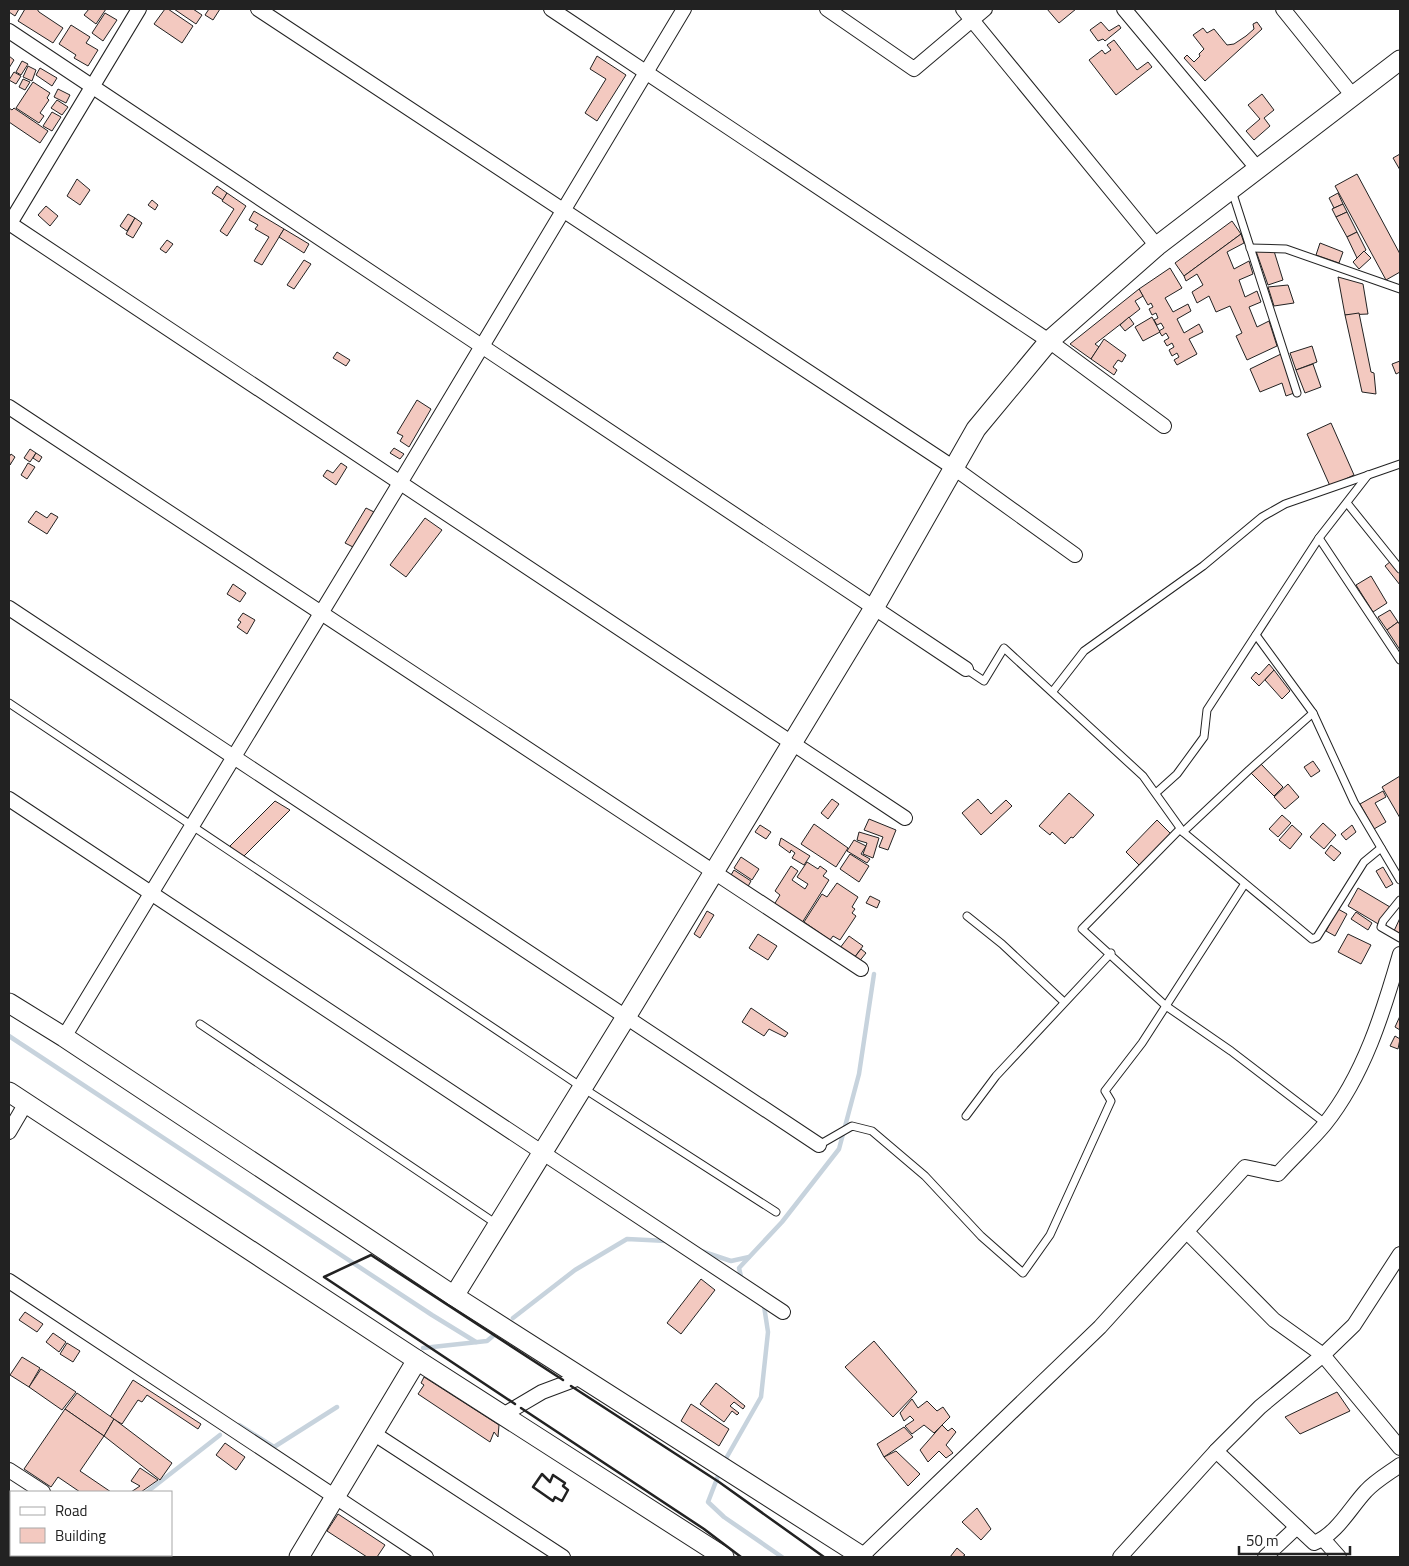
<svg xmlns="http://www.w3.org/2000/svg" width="1409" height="1566" font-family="'Titillium Web',sans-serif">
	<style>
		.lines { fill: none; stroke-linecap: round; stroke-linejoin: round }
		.stream { stroke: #c7d3dd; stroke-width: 4.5 }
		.building { fill: #f3c9c0; stroke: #222 }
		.lane-casing { stroke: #222; stroke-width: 9 }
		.street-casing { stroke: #222; stroke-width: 16 }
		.secondary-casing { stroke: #222; stroke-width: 21 }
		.lane { stroke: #fff; stroke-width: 7 }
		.street { stroke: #fff; stroke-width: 14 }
		.secondary { stroke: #fff; stroke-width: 19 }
		.wall { stroke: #222; stroke-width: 2.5 }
	</style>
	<rect width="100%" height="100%" fill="#fff"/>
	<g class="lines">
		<g class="stream">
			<path d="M9,1036L432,1315L476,1342"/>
			<path d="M701,1251L731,1261L749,1257"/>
			<path d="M742,1281L739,1268L782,1222L839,1149L859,1074L874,974"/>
			<path d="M513,1318L575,1270L627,1239L667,1241"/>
			<path d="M423,1348L487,1341L493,1336"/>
			<path d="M239,1425L274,1447L337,1407"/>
			<path d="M724,1462L761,1397L768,1332L764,1306"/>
			<path d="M720,1471L708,1502L724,1517L782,1557"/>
			<path d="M147,1492L220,1435"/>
			<path d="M9,1530H11"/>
		</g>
	</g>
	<g class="building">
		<path d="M9,9H19L15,16L9,12Z"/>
		<path d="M25,9H37L39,12L63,28L53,43L18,21Z"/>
		<path d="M89,9H106L96,24L84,15Z"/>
		<path d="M165,9H168L193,26L182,43L154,24Z"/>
		<path d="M174,9H193L202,15L196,24Z"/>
		<path d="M209,9H220L213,20L205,15Z"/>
		<path d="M1047,9H1076L1059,23Z"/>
		<path d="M105,13L117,20L103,41L92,33Z"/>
		<path d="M1101,22L1109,31L1119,25L1121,28L1105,41L1103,39L1098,41L1090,30Z"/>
		<path d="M1257,22L1262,29L1205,81L1184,58L1187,55L1194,62L1200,56L1199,54L1204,49L1193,35L1203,28L1207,33L1214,29L1227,45L1234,44L1246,36L1254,29L1253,24Z"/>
		<path d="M71,25L90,37L86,43L98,50L88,66L74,58L76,55L59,44Z"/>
		<path d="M1114,40L1137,70L1148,62L1152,67L1116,95L1089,60L1102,50L1105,54L1111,50L1107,45Z"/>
		<path d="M9,56L14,60L9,68Z"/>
		<path d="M597,56L626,75L597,121L585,113L606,79L590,69Z"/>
		<path d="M22,61L28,64L21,75L16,72Z"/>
		<path d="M28,66L36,70L32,81L23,77Z"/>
		<path d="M40,68L57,78L52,86L36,75Z"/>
		<path d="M14,72L21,76L16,84L9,80Z"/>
		<path d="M23,79L30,82L25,90L19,87Z"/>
		<path d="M33,82L50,93L47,98L49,100L40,113L44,116L39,123L16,108Z"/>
		<path d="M58,89L70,95L66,103L54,97Z"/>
		<path d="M1262,94L1274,110L1264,118L1270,126L1254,140L1246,131L1260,119L1248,105Z"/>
		<path d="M57,100L68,107L62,115L51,108Z"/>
		<path d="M9,108L12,110L14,108L48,131L40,143L9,122Z"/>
		<path d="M52,112L61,117L52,131L43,126Z"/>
		<path d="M1400,154V170L1393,158Z"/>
		<path d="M1357,174L1400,254V272L1386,280L1335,186Z"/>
		<path d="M77,179L90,190L80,205L67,196Z"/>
		<path d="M217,186L227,193L223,200L212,193Z"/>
		<path d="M227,193L246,206L227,236L220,231L234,209L222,201Z"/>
		<path d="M1338,193L1343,204L1334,208L1329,198Z"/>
		<path d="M152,200L158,205L155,210L148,205Z"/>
		<path d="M1343,204L1347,212L1336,217L1332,209Z"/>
		<path d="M46,206L58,216L50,226L38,215Z"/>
		<path d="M254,211L284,229L262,265L254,261L269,237L255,229L258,225L249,220Z"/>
		<path d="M1347,212L1357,232L1347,237L1336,217Z"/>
		<path d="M128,214L135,218L127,231L120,226Z"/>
		<path d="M135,218L142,223L133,238L126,234Z"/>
		<path d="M1232,221L1241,234L1184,276L1175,263Z"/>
		<path d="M284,229L309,244L304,253L279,237Z"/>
		<path d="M1357,232L1366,250L1357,258L1347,237Z"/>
		<path d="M1241,234L1244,243L1227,252L1234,269L1249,261L1253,274L1239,280L1245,297L1257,291L1261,302L1249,307L1257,327L1269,321L1277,346L1247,360L1236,336L1242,333L1230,306L1216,312L1209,296L1197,303L1192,292L1203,285L1197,274L1186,281L1184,276Z"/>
		<path d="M167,240L173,244L166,253L160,249Z"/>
		<path d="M1320,243L1343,252L1339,263L1316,255Z"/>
		<path d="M1256,251H1274L1283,280L1268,285Z"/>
		<path d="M1364,251L1371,258L1359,269L1353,262Z"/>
		<path d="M304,260L311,264L294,289L287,285Z"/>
		<path d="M1170,268L1182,288L1165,298L1173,312L1188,304L1191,311L1177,319L1184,333L1199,324L1203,332L1189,339L1197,354L1177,365L1174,360L1179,357L1177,353L1172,356L1169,350L1174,347L1172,343L1167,346L1164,341L1169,338L1166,333L1162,336L1159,331L1164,328L1161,323L1157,325L1154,320L1158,318L1156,313L1152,315L1149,309L1153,307L1151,303L1148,305L1139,289Z"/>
		<path d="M1338,277L1363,284L1368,314L1345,315Z"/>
		<path d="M1288,285L1294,303L1274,306L1268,287Z"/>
		<path d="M1139,289L1143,296L1135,301L1140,309L1095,344L1099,347L1091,359L1070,344Z"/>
		<path d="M1359,313L1371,372L1374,373L1376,394L1362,392L1345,315Z"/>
		<path d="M1129,317L1134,324L1125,331L1120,325Z"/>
		<path d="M1152,317L1160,332L1143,341L1135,327Z"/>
		<path d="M1104,339L1126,355L1122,362L1118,360L1113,367L1117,370L1114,375L1091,359Z"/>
		<path d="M1312,346L1317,362L1296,370L1290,353Z"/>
		<path d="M337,352L350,360L346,366L333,358Z"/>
		<path d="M1281,354L1294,393L1286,396L1282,383L1260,392L1250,369Z"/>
		<path d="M1400,361V372L1396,374L1392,364Z"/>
		<path d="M1313,364L1321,387L1305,393L1296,370Z"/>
		<path d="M417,400L431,409L409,447L400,441L403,436L397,433Z"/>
		<path d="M1331,423L1354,475L1330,486L1307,434Z"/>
		<path d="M394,448L404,454L400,459L390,453Z"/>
		<path d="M30,449L36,453L30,462L24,458Z"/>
		<path d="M36,453L42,457L39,462L33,458Z"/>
		<path d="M11,454L15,457L10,465L9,457Z"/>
		<path d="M28,463L35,467L27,479L21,475Z"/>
		<path d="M341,463L347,467L336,485L323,476L327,470L333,473Z"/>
		<path d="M366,508L374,512L353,547L345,543Z"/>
		<path d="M36,511L47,518L51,513L58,517L47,534L28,522Z"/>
		<path d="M425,518L442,530L406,577L390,565Z"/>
		<path d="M1391,561L1400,572V585L1385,566Z"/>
		<path d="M1371,576L1387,603L1373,612L1356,585Z"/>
		<path d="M233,584L246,593L240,602L227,594Z"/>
		<path d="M1390,610L1398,622L1387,630L1378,617Z"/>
		<path d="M243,613L255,620L247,634L237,627L241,622L238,620Z"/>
		<path d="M1398,622L1400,625V650L1387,630Z"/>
		<path d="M1269,664L1274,670L1259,686L1251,678L1256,672L1259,675Z"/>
		<path d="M1274,670L1290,691L1282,699L1265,680Z"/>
		<path d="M1313,761L1320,771L1311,777L1304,767Z"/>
		<path d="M1261,764L1283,787L1274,796L1251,773Z"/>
		<path d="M1400,776V818L1382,787Z"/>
		<path d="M1288,784L1299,797L1285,809L1274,797Z"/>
		<path d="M1383,791L1386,797L1375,803L1386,822L1374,829L1360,804Z"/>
		<path d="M1069,793L1094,815L1073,838L1071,837L1065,844L1052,832L1050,835L1039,826Z"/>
		<path d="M832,799L839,804L828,819L821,813Z"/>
		<path d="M978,799L991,814L1006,800L1012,806L981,835L962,813Z"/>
		<path d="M275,801L290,810L242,858L230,846Z"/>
		<path d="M1282,815L1291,823L1278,837L1269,829Z"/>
		<path d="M869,819L896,830L888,850L879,847L883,837L864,830Z"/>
		<path d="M1157,820L1172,835L1141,867L1126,852Z"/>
		<path d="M1323,823L1336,835L1324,849L1310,837Z"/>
		<path d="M814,824L848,848L836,867L801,844Z"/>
		<path d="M760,825L771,832L766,839L755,832Z"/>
		<path d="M1292,825L1302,834L1290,849L1279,840Z"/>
		<path d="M1352,825L1356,832L1346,840L1341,834Z"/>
		<path d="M859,832L879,838L873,858L863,854L867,843L857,840Z"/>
		<path d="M781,838L810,856L804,865L792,858L795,853L791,850L790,853L779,845Z"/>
		<path d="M854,840L866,846L861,854L870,859L867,863L847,851Z"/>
		<path d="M1331,845L1341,853L1334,861L1325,853Z"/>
		<path d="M850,854L869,866L859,882L840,869Z"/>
		<path d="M741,857L759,869L752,880L734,868Z"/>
		<path d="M807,862L818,869L820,866L827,871L823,876L829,880L800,926L772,908L780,895L775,891L791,866L798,871L792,880L805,889L808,884L797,877Z"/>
		<path d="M1383,867L1393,884L1386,888L1376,871Z"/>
		<path d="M734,870L751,881L745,892L728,880Z"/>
		<path d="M837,883L858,897L852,907L855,909L852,913L856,916L840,940L833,936L830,940L804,922L822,894L827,897Z"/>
		<path d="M1358,888L1390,907L1380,925L1348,906Z"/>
		<path d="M870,896L880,901L877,908L866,903Z"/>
		<path d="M1338,909L1347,914L1335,936L1326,931Z"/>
		<path d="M707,911L714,915L700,938L694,934Z"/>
		<path d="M1356,912L1372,923L1368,930L1351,919Z"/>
		<path d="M1400,918V934L1394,931Z"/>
		<path d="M758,934L777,946L768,960L749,948Z"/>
		<path d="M1348,934L1371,945L1361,964L1338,952Z"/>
		<path d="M849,936L863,946L851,962L837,952Z"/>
		<path d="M861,949L866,953L858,963L851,962Z"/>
		<path d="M751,1008L788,1033L785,1037L769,1029L764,1036L742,1022Z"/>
		<path d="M1400,1016V1030L1395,1027Z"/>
		<path d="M1395,1036L1400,1039L1398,1049L1390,1046Z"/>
		<path d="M701,1279L715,1290L681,1334L667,1323Z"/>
		<path d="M25,1312L43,1324L37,1332L19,1320Z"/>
		<path d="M53,1333L66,1342L59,1352L46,1342Z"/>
		<path d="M874,1341L917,1392L893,1417L845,1367Z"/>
		<path d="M67,1343L80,1351L73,1362L60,1354Z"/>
		<path d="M22,1357L40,1368L29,1387L10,1375Z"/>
		<path d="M41,1369L76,1392L62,1410L29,1387Z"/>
		<path d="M424,1377L499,1425L498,1437L494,1432L490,1442L418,1394L424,1385L421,1383Z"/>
		<path d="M133,1380L201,1424L198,1429L147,1395L142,1402L138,1400L122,1424L110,1417Z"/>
		<path d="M716,1383L745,1406L743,1409L734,1402L730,1406L739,1413L737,1415L732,1411L724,1422L700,1404Z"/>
		<path d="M1337,1392L1350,1411L1300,1434L1285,1417Z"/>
		<path d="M77,1393L114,1419L104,1436L65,1409Z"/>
		<path d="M912,1399L918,1408L927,1401L937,1411L943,1407L950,1417L934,1433L924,1425L912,1434L905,1426L914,1420L910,1416L904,1421L900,1413Z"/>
		<path d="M691,1404L729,1429L719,1446L681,1421Z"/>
		<path d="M65,1409L104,1436L80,1471L111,1492H80L58,1477L51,1487L24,1469Z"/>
		<path d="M114,1419L172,1463L160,1480L104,1436Z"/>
		<path d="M942,1425L948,1431L952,1428L956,1432L946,1445L953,1453L946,1458L939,1451L928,1462L920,1450Z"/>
		<path d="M904,1427L913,1437L884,1457L877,1444Z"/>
		<path d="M225,1443L245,1457L236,1470L216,1455Z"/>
		<path d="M896,1451L920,1474L908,1486L884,1457Z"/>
		<path d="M140,1468L158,1480L141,1492H131L140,1486L131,1481Z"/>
		<path d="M977,1508L991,1529L981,1540L962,1522Z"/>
		<path d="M338,1514L385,1545L377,1557H367L327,1531Z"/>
		<path d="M957,1548L965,1555L962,1557H950Z"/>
		<path d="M32,1555H42L46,1557H30Z"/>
	</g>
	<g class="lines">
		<defs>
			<g id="lane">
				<path d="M1232,191L1297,393"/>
				<path d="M1250,248L1286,249L1400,289"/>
				<path d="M1347,503L1400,569"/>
				<path d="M1319,538L1400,660"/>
				<path d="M1256,635L1313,713L1354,802L1400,880"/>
				<path d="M966,669L984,681L1004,648L1143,776L1183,832L1312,939L1317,937L1364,862L1381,848"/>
				<path d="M1053,691L1084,651L1203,566L1262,517L1285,504L1400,464"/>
				<path d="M9,703L583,1088L776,1212"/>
				<path d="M1157,792L1177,774L1204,737L1207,710L1319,538L1368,475"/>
				<path d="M1180,829L1082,929L1166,1006L1231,1051L1325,1123"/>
				<path d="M1183,832L1249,770L1313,713"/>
				<path d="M1400,900L1383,921L1381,927L1400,938"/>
				<path d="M967,916L1002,944L1064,1002"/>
				<path d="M200,1024L498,1225"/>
				<path d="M966,1116L996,1076L1111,953"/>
				<path d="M819,1145L852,1126L872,1131L925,1176L981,1236L1023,1273L1050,1235L1111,1101L1105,1091L1142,1043L1244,885"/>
			</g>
			<g id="street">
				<path d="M258,9L954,468L1075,555"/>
				<path d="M551,9L1049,341L1164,426"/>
				<path d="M827,9L914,69L985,9"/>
				<path d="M963,9L1157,246"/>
				<path d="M1124,9L1257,168"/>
				<path d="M1283,9L1353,96"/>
				<path d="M9,31L966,669"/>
				<path d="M9,223L905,818"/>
				<path d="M9,225L139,9"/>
				<path d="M9,407L861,969"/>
				<path d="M9,608L819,1145"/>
				<path d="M9,799L783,1312"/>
				<path d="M64,1037L400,483L684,9"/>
				<path d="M9,1132L26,1103"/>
				<path d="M1187,1232L1274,1320L1323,1355L1400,1448"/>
				<path d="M9,1281L426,1557"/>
				<path d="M503,1415L542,1392L582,1377"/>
				<path d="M373,1433L563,1557"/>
				<path d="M1216,1451L1314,1543C1337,1534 1350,1508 1366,1491C1375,1481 1389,1473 1400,1465"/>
				<path d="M9,1470L43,1492"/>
				<path d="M1323,1539L1339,1557"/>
				<path d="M138,1555L142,1557"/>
				<path d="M862,1556L1100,1327L1245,1167L1278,1174C1293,1157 1311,1141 1325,1124C1364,1075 1383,1013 1400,954"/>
				<path d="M1120,1557L1216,1451L1260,1407L1323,1355L1354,1325L1400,1254"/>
				<path d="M1265,1557L1297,1527"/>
			</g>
			<g id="secondary">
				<path d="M9,1003L64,1037L454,1296L863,1557"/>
				<path d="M9,1092L417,1360L724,1557"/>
				<path d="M454,1296L626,1017L874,608L976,429L1049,341L1157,246L1400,60"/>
				<path d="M299,1557L417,1360"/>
			</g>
		</defs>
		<use href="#lane" class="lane-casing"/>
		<use href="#street" class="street-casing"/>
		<use href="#secondary" class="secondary-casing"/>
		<use href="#lane" class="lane"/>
		<use href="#street" class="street"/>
		<use href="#secondary" class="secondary"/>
		<g class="wall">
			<path d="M571,1386L719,1482L824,1557"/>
			<path d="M515,1404L324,1277L371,1255L563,1380"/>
			<path d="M521,1408L704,1529L741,1557"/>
			<path d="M542,1474L550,1482L553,1475L565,1483L563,1486L568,1490L562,1501L555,1497L553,1501L533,1487Z"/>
		</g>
	</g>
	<rect width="1409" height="1566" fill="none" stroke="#222222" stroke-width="20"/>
	<rect x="10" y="1491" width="162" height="65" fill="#ffffff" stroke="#a7a7a7"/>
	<rect x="20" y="1507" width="25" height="8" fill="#ffffff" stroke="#a7a7a7"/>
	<text x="55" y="1516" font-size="15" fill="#222222">Road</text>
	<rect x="20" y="1528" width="25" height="15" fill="#f3c9c0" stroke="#a7a7a7"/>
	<text x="55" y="1541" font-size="15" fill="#222222">Building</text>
	<path d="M1239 1546v8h111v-8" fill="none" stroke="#222222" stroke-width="2.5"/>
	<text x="1246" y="1546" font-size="15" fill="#222222" stroke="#ffffff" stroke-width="4" paint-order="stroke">50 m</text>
</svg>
